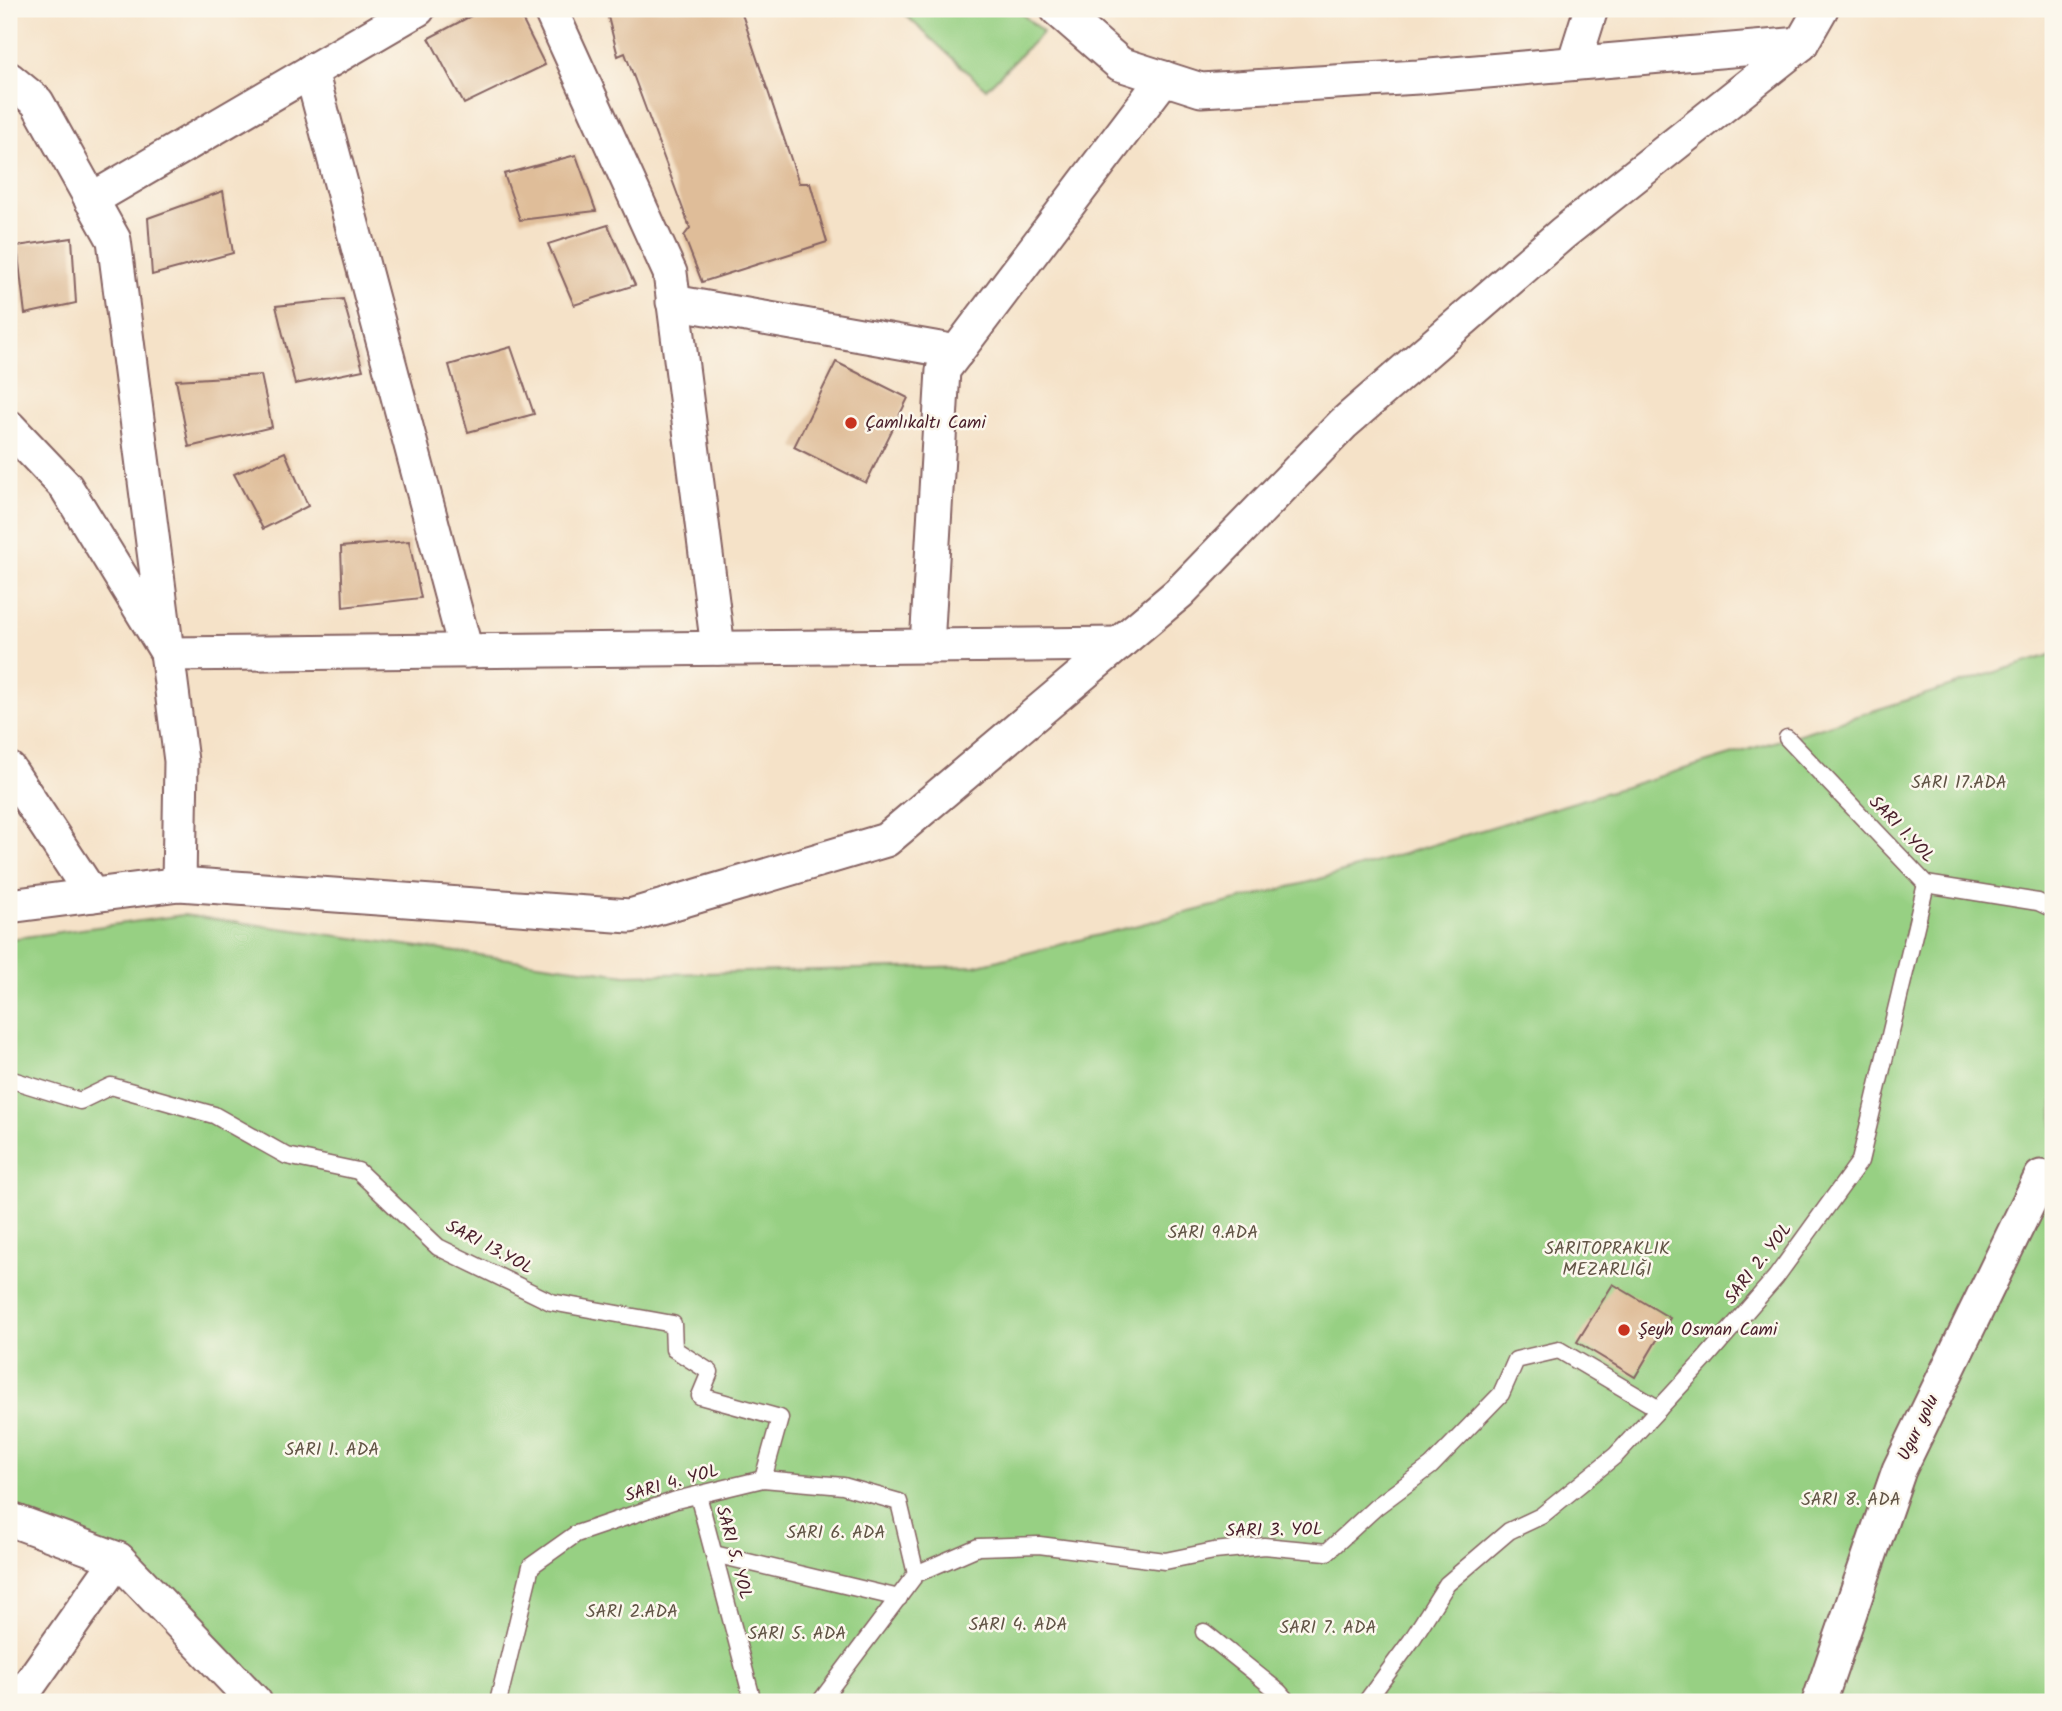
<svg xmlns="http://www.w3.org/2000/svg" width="2062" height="1711" font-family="Kalam,sans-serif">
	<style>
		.green { fill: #97d083; stroke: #707857; stroke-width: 2 }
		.building { fill: #dfbd99 }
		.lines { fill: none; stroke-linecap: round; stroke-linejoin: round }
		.service-casing { stroke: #866362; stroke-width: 19 }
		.minor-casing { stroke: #866362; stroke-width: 37 }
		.service { stroke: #fff; stroke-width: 16 }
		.minor { stroke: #fff; stroke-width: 33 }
		.poi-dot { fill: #c8321e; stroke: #fbf7ec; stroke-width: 2.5 }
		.labels { text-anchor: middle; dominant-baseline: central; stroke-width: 5; stroke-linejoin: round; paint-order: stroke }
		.poi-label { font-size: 18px; fill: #4a1f2b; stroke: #fbf7ec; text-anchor: start }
		.park-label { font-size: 18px; fill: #615445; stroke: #fbf7ec }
		.street-label { font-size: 18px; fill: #4a1f2b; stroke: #fbf7ec }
	</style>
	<rect width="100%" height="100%" fill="#fbf7ec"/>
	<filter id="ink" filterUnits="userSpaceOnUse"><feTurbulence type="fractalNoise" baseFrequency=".0143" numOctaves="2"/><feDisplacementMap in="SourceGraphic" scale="14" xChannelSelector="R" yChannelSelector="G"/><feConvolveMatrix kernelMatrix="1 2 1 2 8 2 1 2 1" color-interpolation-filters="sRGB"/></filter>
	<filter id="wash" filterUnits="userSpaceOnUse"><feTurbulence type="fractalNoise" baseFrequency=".00686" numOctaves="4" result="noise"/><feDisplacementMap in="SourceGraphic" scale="28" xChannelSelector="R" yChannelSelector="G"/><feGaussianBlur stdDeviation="1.57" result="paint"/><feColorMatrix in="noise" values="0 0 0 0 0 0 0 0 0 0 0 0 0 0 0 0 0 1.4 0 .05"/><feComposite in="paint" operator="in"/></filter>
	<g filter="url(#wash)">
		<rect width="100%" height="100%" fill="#f5e2c8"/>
		<g class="green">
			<path d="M899,9H1016L1043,32L986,89Z"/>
			<path d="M2053,654V1702H255L118,1559L9,1519V939L183,915L626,975L975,966L1313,881L1787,738Z"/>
		</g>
		<g id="blocks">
			<g class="building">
				<path d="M484,9H517L545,65L464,104L429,38Z"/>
				<path d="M606,9H742L741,11L799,183H810L827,242L702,282L684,236L690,228L625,53L618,56Z"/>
				<path d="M576,155L596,211L520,220L504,174Z"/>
				<path d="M223,191L233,253L152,275L148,218Z"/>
				<path d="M608,225L635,285L574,305L548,244Z"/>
				<path d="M72,238L76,303L25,314L17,246Z"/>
				<path d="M343,299L363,370L295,384L276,306Z"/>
				<path d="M511,347L534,414L468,432L449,365Z"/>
				<path d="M836,362L908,398L866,483L794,447Z"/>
				<path d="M261,375L272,427L189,447L176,380Z"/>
				<path d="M285,452L308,506L263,529L234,474Z"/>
				<path d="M409,541L421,598L343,607L341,547Z"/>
				<path d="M1613,1284L1670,1318L1635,1377L1577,1342Z"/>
			</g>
		</g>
	</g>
	<g filter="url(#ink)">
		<use href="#blocks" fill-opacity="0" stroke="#866362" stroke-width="2"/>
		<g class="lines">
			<defs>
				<g id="service">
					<path d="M1787,738L1926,884L2038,902L2053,909"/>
					<path d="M9,1079L80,1101L111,1086L214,1115L287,1156L358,1171L438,1247L551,1302L673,1324L674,1349L710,1372L700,1396L780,1418L763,1479"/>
					<path d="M698,1495L753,1702"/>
					<path d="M714,1554L899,1598"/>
					<path d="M1204,1632L1279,1692L1288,1702"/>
					<path d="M498,1702L531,1566L576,1534L676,1500L763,1479L843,1486L899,1502L916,1574"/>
					<path d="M820,1702L916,1574L978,1547L1039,1545L1165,1561L1214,1551L1264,1546L1327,1552L1376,1507L1431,1466L1501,1394L1516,1360L1559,1350L1659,1409"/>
					<path d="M1366,1702L1411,1641L1447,1584L1509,1531L1541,1516L1616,1455L1704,1360L1776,1277L1860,1161L1926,884"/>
				</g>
				<g id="minor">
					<path d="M550,9L670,273L718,648"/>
					<path d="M1057,9L1120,64L1201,90L1418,77L1801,44"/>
					<path d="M1574,63L1591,9"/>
					<path d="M311,71L466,651"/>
					<path d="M9,79L37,102L114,240L181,761L179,884"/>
					<path d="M91,200L418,9"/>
					<path d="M673,302L957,352"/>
					<path d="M9,427L66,487L168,654L1119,644"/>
					<path d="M927,646L943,370L1164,78"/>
					<path d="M9,769L92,895"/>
					<path d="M9,906L179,884L630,916L886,840L1179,593L1343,424L1563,233L1801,44L1821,9"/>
					<path d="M9,1519L118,1559L255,1702"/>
					<path d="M17,1702L118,1559"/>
					<path d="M1819,1702L1899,1470L2041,1177L2053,1181"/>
				</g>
			</defs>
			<use href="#service" class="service-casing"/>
			<use href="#minor" class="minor-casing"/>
			<use href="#service" class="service"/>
			<use href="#minor" class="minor"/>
		</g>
	</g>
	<g class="poi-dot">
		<circle cx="851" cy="423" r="7"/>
		<circle cx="1624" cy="1330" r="7"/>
	</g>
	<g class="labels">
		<g class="poi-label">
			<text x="865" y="423">Çamlıkaltı Cami</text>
			<text x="1638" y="1330">Şeyh Osman Cami</text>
		</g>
		<g class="park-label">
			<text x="1959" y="783">SARI 17.ADA</text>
			<text x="1213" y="1233">SARI 9.ADA</text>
			<text x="1607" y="1249">SARITOPRAKLIK<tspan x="1607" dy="21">MEZARLIĞI</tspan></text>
			<text x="332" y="1450">SARI 1. ADA</text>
			<text x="1851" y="1500">SARI 8. ADA</text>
			<text x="836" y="1533">SARI 6. ADA</text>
			<text x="632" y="1612">SARI 2.ADA</text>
			<text x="1018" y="1625">SARI 4. ADA</text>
			<text x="1328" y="1628">SARI 7. ADA</text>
			<text x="797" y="1634">SARI 5. ADA</text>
		</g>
		<g class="street-label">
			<text transform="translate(1901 830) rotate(46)">SARI 1.YOL</text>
			<text transform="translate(489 1248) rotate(28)">SARI 13.YOL</text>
			<text transform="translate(1759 1264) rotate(-52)">SARI 2. YOL</text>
			<text transform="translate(1919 1428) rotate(-64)">Ugur yolu</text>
			<text transform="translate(672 1484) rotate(-16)">SARI 4. YOL</text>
			<text transform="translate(1274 1531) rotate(-1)">SARI 3. YOL</text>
			<text transform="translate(733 1553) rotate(75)">SARI 5. YOL</text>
		</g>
	</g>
	<rect width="2062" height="1711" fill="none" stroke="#fbf7ec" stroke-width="35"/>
</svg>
